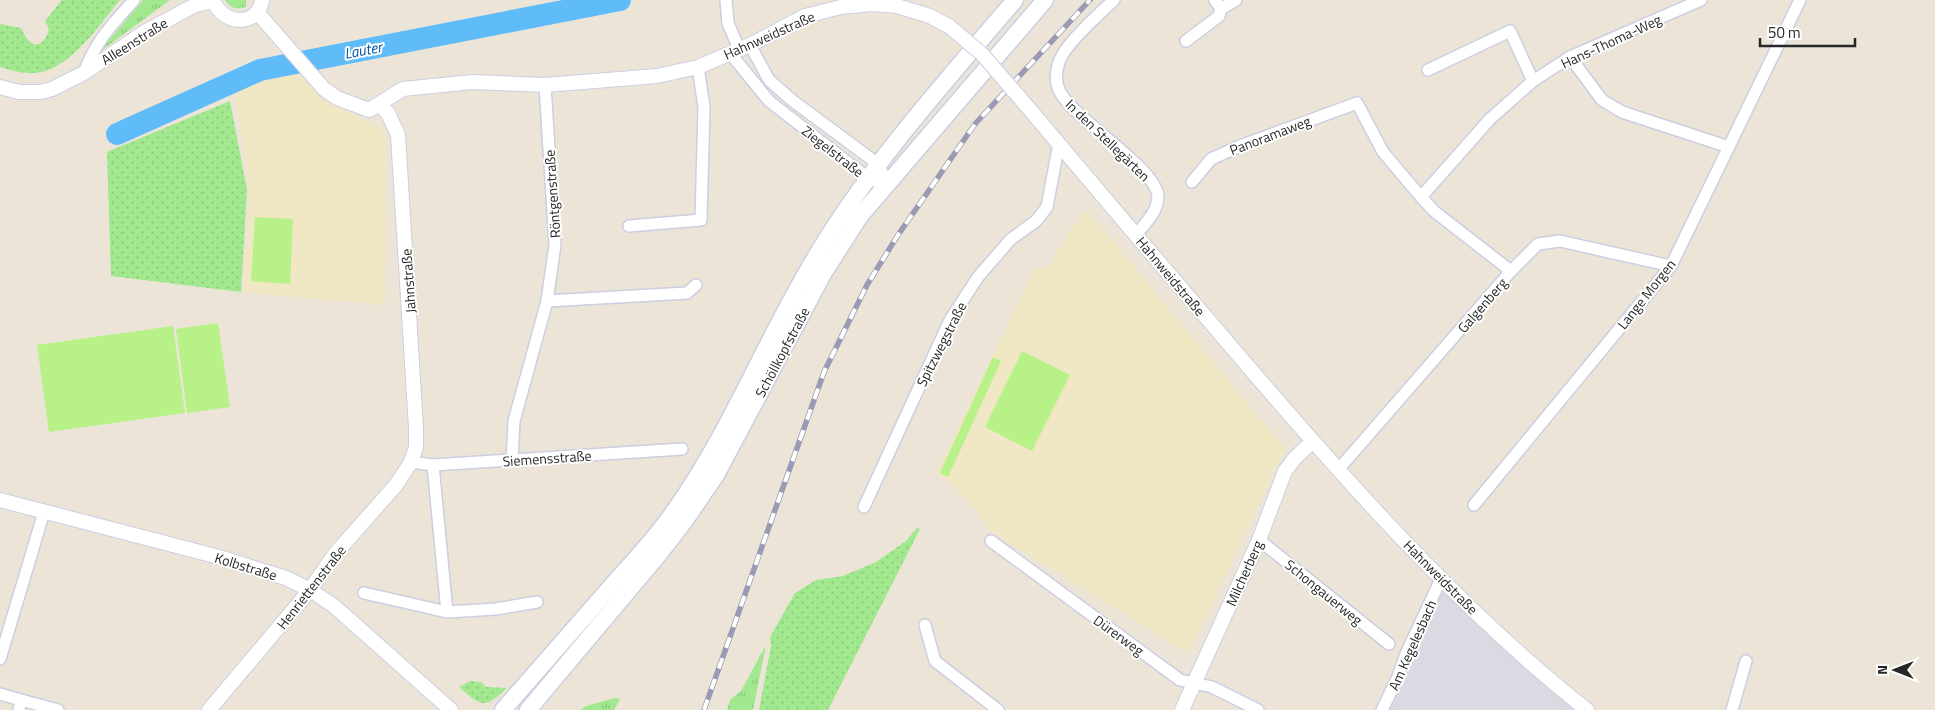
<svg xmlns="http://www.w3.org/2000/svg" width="1935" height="710" font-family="'Titillium Web',sans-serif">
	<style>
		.industrial { fill: #ddd9e3 }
		.education { fill: #f0e7c4 }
		.grass { fill: url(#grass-tufts) }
		.park { fill: url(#park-dots) }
		.pitch { fill: #b7f188 }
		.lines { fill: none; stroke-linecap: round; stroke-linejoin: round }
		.river { stroke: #5fbcf9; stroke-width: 22 }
		.minor-casing { stroke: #cccee2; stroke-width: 14 }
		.tertiary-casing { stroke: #cccee2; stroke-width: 16 }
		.secondary-casing { stroke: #cccee2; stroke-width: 19 }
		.minor { stroke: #fff; stroke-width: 11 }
		.tertiary { stroke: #fff; stroke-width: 14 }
		.secondary { stroke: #fff; stroke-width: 16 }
		.rail-casing { stroke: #9a9ab4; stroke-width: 5.5 }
		.rail { stroke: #fff; stroke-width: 4; stroke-dasharray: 11; stroke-linecap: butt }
		.tertiary-bridge-casing { stroke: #cccee2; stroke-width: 16; stroke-linecap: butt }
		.tertiary-bridge { stroke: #fff; stroke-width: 14 }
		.labels { text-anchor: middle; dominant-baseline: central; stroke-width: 4; stroke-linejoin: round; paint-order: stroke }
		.street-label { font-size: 14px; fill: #272727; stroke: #fff }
		.water-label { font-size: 15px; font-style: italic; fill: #0156a1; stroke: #fff }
	</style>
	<defs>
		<pattern id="grass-tufts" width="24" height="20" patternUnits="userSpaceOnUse" patternTransform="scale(1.25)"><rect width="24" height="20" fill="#a1e88e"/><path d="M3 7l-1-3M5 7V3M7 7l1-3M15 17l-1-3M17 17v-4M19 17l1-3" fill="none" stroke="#8bc77a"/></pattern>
		<pattern id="park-dots" width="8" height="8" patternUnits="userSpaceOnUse" patternTransform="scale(1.25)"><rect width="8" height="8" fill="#a1e88e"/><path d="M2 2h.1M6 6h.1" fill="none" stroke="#8bc77a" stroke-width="1.8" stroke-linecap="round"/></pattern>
	</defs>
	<rect width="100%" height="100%" fill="#ece5d7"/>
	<path class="industrial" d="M1442,586L1580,710H1383Z"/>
	<g class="education">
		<path d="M291,64L325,100L378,127L387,136L385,305L243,292L250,191L234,85Z"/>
		<path d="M1086,209L1285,448L1189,654L989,530L976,510L948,480L936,474L1028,283L1037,268L1049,266L1064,240Z"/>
	</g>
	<g class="grass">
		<path d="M143,0H170L94,56L108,36L111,38Z"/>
		<path d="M225,0H246V7C236,10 230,8 225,0Z"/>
		<path d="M766,645L753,710H727L730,700L741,691Z"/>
		<path d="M615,698L620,699L614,710H581L586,706Z"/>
	</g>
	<g class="park">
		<path d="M62,0H120C99,25 67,75 30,73C20,73 10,70 0,67V24L21,28C23,32 25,37 28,40C38,51 47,39 49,29L45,21Z"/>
		<path d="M230,101L247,190L241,292L111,276L107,152Z"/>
		<path d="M917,528L920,529L828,710H759L771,646L770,637L795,593L816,580L843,576L876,562L906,541Z"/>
		<path d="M470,681L481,682L486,687L507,688C484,710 481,706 459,687Z"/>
	</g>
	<g class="pitch">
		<path d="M255,217L293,219L290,284L251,281Z"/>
		<path d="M218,323L230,407L187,413L176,329Z"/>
		<path d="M173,326L185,413L49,432L37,345Z"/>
		<path d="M1022,351L1070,375L1032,451L985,427Z"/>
		<path d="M993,357L1001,361L948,477L940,473Z"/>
	</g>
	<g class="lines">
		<path class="river" d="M117,134L260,70L620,0"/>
		<defs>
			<g id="minor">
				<path d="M726,0L728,23L739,49"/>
				<path d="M1114,0C1099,14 1065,44 1059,62C1056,71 1055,83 1060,92C1075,120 1156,168 1158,196C1158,212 1145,223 1136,235"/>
				<path d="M1215,0L1221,9L1236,0"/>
				<path d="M1186,41L1219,16L1221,9"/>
				<path d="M750,45L769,80L793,101L878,164L883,174L885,185"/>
				<path d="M730,53L769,101L868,178L874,181"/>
				<path d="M1570,57L1602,100L1622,112L1729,147"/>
				<path d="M1428,70L1510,31L1533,81"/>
				<path d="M84,73C96,40 112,25 134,0"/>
				<path d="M1192,182L1211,159L1240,146L1357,103L1383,152L1421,197L1435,212L1511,271"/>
				<path d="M1421,197L1490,119L1533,81L1570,57L1701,0"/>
				<path d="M629,226L701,220L704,107L698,67"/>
				<path d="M547,301L687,293L696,285"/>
				<path d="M512,460L514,421L547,301L555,245L545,85"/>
				<path d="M411,462L433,465L682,449"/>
				<path d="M433,465L447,612"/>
				<path d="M1338,470L1511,271L1538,244L1560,241L1671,266"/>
				<path d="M1474,505L1671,266L1800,0"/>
				<path d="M864,507L950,320L978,277L1011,239L1036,221L1047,207L1059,143"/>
				<path d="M1259,540L1389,644"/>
				<path d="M991,541L1180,680L1212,687L1258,710"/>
				<path d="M364,593L447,612L496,609L537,602"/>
				<path d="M925,625L935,661L998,710"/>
				<path d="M0,659L44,512"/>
				<path d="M0,694L21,700L19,710"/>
				<path d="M21,700L58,710"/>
				<path d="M1382,710L1397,679L1406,654L1441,579"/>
				<path d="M1732,710L1746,661"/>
			</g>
			<g id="tertiary">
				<path d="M213,0C223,26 258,27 262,0"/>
				<path d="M257,12L324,89L337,98L369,110L403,89L472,82L545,85L657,76L698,67L750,45L805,16L841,7L872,4L897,6L930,16L950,27"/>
				<path d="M0,87L19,92H41L52,89L84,73L143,33L195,5L213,1"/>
				<path d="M1031,111C1104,198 1178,285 1252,371C1356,492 1462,611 1587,710"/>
				<path d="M0,500L219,557L286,578L310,590L334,606L451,710"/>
				<path d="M209,710L310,590L335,554L396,485L411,462L416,447V428L398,135L388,113L379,105"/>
				<path d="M1182,710L1259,540L1285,471L1295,458L1313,441"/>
			</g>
			<g id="secondary">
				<path d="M503,710C538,670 573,630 608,590C630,565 654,540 673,513C730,433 765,341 815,258C871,164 944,83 1015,0"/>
				<path d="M528,710L659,554L686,519L716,475L823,274L860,216L1045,0"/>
			</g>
		</defs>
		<use href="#minor" class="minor-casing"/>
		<use href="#tertiary" class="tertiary-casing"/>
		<use href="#secondary" class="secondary-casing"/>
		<use href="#minor" class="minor"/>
		<use href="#tertiary" class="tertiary"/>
		<use href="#secondary" class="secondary"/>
		<defs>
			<path id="rail" d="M704,710L824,372L867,285L898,235L975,124L1090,0"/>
		</defs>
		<use href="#rail" class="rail-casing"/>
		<use href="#rail" class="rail"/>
		<defs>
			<path id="tertiary-bridge" d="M950,27L982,54L1031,111"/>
		</defs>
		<use href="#tertiary-bridge" class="tertiary-bridge-casing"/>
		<use href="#tertiary-bridge" class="tertiary-bridge"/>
	</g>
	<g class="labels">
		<g class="street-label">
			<text transform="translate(769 35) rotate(-24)">Hahnweidstraße</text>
			<text transform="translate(134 41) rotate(-32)">Alleenstraße</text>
			<text transform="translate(1611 41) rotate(-25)">Hans-Thoma-Weg</text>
			<text transform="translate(1270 135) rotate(-21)">Panoramaweg</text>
			<text transform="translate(1108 140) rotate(44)">In den Stellegärten</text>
			<text transform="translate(833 151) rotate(38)">Ziegelstraße</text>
			<text transform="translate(552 194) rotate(-94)">Röntgenstraße</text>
			<text transform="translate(1171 276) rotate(50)">Hahnweidstraße</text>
			<text transform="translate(408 281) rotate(-94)">Jahnstraße</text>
			<text transform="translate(1646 294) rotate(-52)">Lange Morgen</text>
			<text transform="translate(1482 305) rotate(-49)">Galgenberg</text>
			<text transform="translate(941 344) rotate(-63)">Spitzwegstraße</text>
			<text transform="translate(782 352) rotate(-62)">Schöllkopfstraße</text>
			<text transform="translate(547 458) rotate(-4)">Siemensstraße</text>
			<text transform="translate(246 566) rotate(17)">Kolbstraße</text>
			<text transform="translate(1244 573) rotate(-66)">Milcherberg</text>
			<text transform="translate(1441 577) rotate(45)">Hahnweidstraße</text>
			<text transform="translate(311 587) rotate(-52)">Henriettenstraße</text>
			<text transform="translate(1324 592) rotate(39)">Schongauerweg</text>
			<text transform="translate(1119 635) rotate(36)">Dürerweg</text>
			<text transform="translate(1412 645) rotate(-66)">Am Kegelesbach</text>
		</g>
		<g class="water-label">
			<text transform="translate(363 50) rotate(-11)">Lauter</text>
		</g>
	</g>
	<g transform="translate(1895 670) rotate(270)" stroke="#ffffff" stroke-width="4" paint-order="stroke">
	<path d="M0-4L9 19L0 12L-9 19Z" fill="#272727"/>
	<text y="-8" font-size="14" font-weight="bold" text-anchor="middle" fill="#272727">N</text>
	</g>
	<path d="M1760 38v8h95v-8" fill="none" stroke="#272727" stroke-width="2.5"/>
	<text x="1768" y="38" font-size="15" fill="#272727" stroke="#ffffff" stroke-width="4" paint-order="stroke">50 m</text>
</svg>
